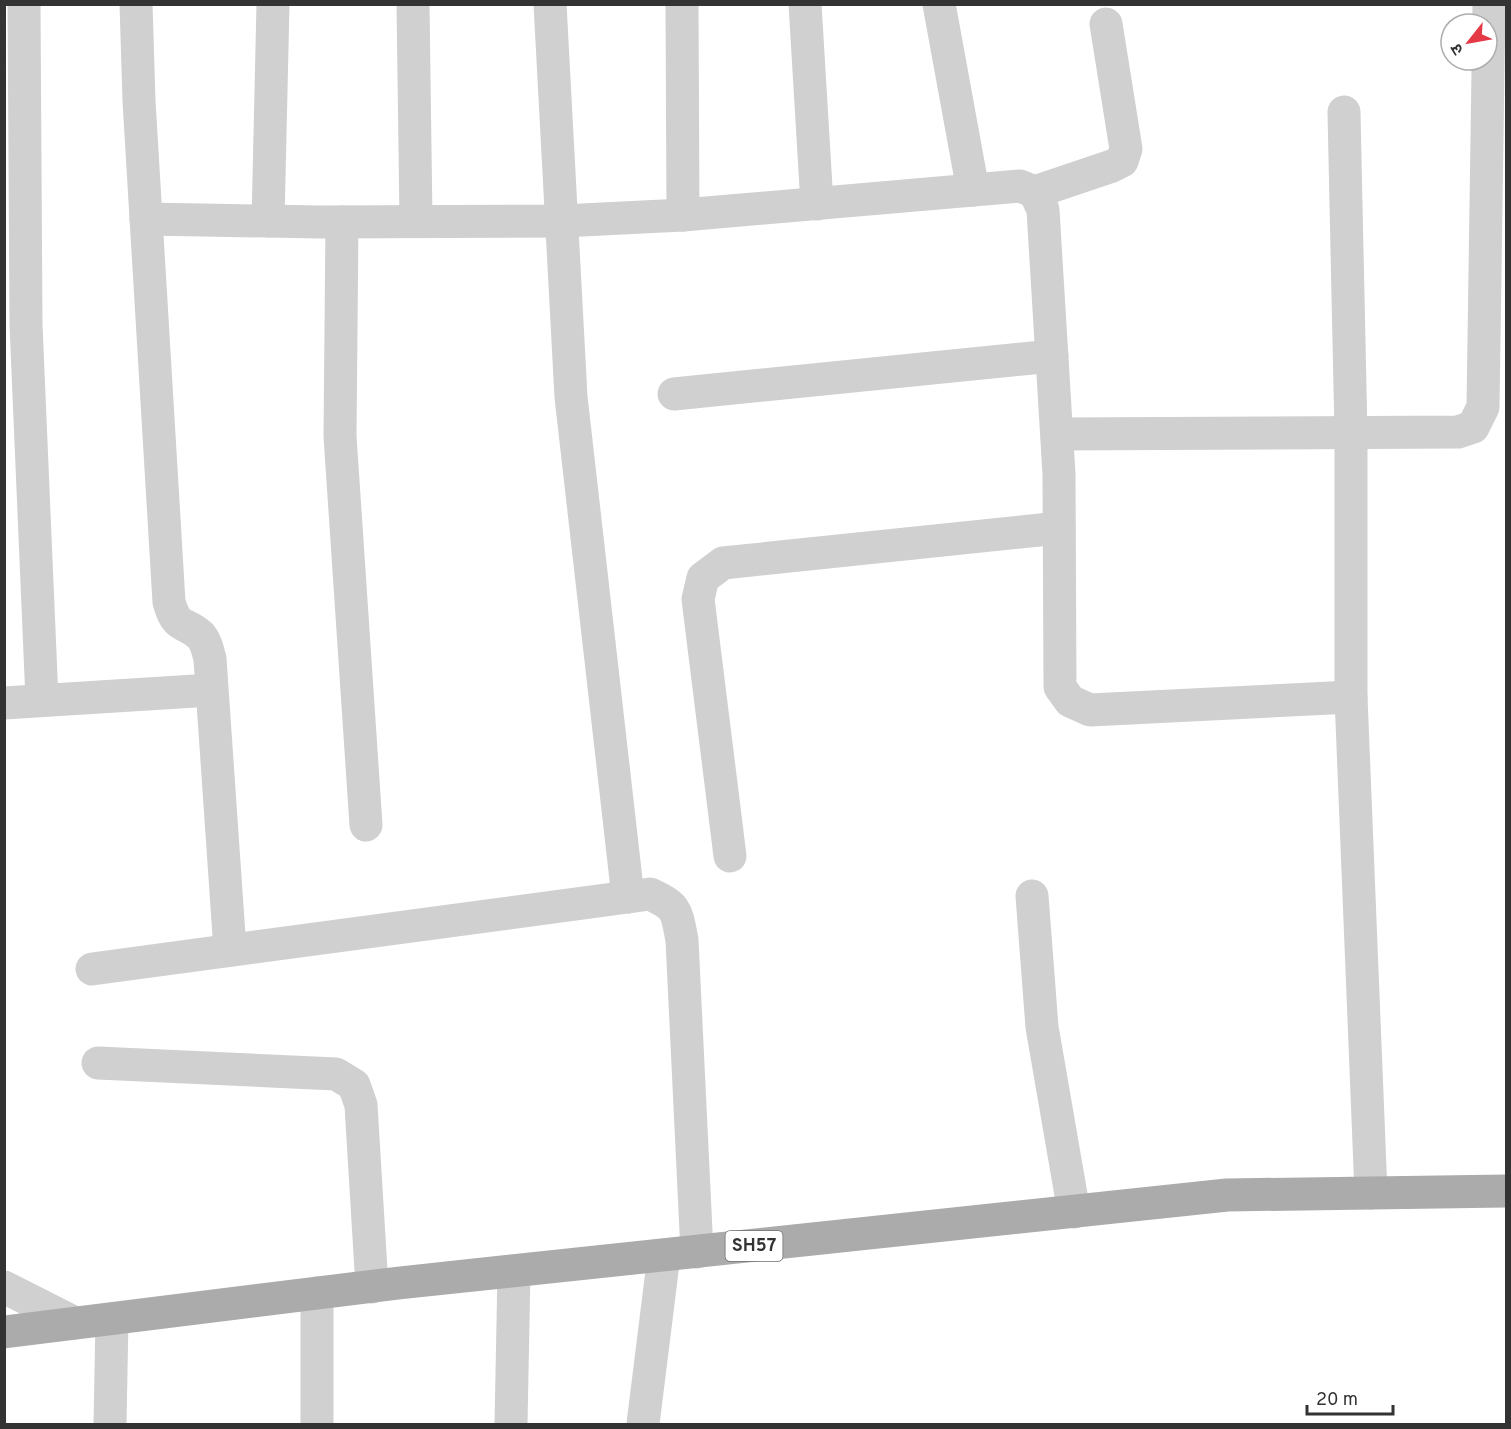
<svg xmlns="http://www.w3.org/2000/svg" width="1511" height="1429" font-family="Overpass,'Noto Sans Devanagari',sans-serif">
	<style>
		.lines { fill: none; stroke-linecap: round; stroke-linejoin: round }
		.minor { stroke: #d0d0d0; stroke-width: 33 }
		.major { stroke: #ababab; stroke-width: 33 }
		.labels { text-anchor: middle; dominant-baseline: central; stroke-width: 6; stroke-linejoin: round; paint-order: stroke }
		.shield { fill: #fff; stroke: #707070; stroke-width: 1.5 }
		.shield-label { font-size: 18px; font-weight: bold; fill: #333 }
	</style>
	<rect width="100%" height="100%" fill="#fff"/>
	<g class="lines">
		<g class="minor">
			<path d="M24,4L26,325L42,700"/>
			<path d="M136,4L139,101L169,602C177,631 186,621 201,636C206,642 208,651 210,659L230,950"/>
			<path d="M413,4L416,221"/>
			<path d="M550,4L571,397L628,897"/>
			<path d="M682,4L683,215"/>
			<path d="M805,4L817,204"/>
			<path d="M939,4L973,190"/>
			<path d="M1344,112L1351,434V697L1371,1193"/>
			<path d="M1035,192L1112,166L1122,161L1126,149L1106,24"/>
			<path d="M146,219L320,222L562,221L683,215L1020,186L1035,192L1043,210L1059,474L1060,687L1070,701L1090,710L1351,697"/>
			<path d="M268,221L273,4"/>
			<path d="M342,222L340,436L366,825"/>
			<path d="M674,394L1052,356"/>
			<path d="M1057,434L1458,432L1473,427L1483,407L1489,4"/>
			<path d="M4,703L211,690"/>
			<path d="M730,856L698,599L703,578L723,563L1059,528"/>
			<path d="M1032,896L1042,1027L1074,1212"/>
			<path d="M92,969L650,894C678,907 676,910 682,940L697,1252"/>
			<path d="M98,1063L336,1074L354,1085L361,1105L372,1287"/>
			<path d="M4,1287L75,1323"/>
			<path d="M317,1293V1424"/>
			<path d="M110,1424L112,1319"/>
			<path d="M511,1424L514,1271"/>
			<path d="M643,1424L664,1255"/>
		</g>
		<path class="major" d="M4,1332L399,1283L1227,1195L1506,1191"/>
	</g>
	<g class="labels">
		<rect class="shield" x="725.5" y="1231" width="57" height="30" rx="4.5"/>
		<g class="shield-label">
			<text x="754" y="1246">SH57</text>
		</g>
	</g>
	<rect width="1511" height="1429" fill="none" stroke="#333333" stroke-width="12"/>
	<g transform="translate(1469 42) rotate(239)"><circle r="28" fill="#ffffff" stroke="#adadad" stroke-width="1.5"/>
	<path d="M0-4.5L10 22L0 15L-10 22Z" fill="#e63946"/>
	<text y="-9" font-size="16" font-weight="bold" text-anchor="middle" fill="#333333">उ</text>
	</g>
	<path d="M1307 1405v9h86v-9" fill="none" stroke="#333333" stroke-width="3"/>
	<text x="1316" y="1405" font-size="18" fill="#333333" stroke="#ffffff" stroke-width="4.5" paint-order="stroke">20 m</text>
</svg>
